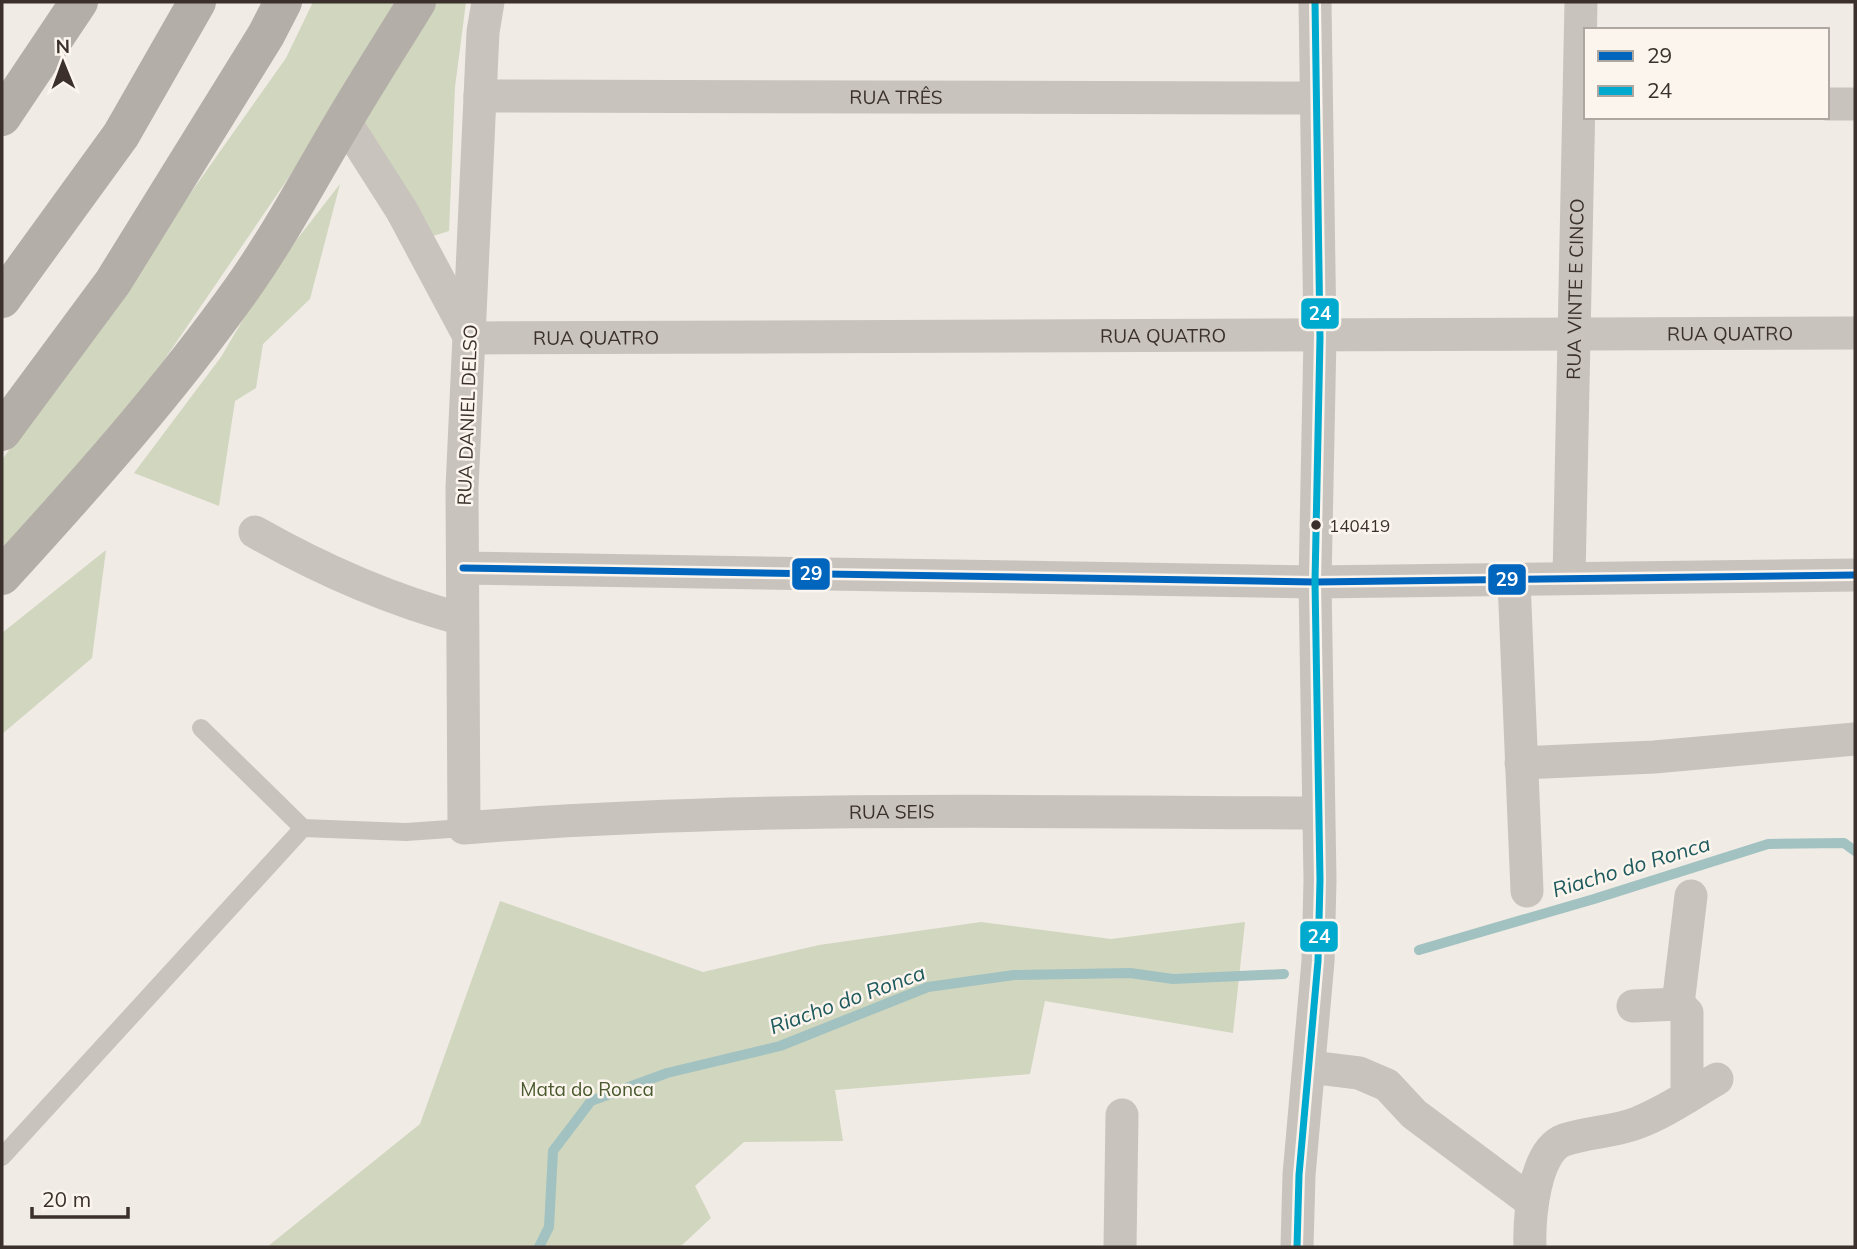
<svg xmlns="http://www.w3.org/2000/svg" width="1857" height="1249" font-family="Mulish,sans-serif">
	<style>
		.green { fill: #d1d6bf }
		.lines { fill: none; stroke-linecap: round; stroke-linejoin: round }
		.stream { stroke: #a1c2c1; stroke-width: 10 }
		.service { stroke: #c9c3be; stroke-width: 18 }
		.minor { stroke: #c9c3be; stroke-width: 33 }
		.trunk { stroke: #b4aea8; stroke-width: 38 }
		.bus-1-casing { stroke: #fbf5ee; stroke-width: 12 }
		.bus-2-casing { stroke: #fbf5ee; stroke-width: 12 }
		.bus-1 { stroke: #0065bd; stroke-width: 7 }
		.bus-2 { stroke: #00a9ce; stroke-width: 7 }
		.bus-dot { fill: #3b302b; stroke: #fbf5ee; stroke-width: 2.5 }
		.labels { text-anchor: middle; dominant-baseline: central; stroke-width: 5; stroke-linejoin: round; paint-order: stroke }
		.bus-label { font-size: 17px; fill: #3b302b; stroke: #fbf5ee; text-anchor: start }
		.street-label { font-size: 19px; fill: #3b302b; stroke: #fbf5ee }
		.park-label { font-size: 19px; fill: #4a5a2e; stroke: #fbf5ee }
		.water-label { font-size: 21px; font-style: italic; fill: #1f5a5e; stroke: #fbf5ee }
		.line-badge { stroke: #fbf5ee; stroke-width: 2.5 }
		.badge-label { font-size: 19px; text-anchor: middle; font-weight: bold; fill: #fff }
	</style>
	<rect width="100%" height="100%" fill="#f0ebe5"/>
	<g class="green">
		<path d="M313,2H395L315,139L115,432L2,559V460L286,58Z"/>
		<path d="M425,2H466L455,87L449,231L433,236L361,123Z"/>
		<path d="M340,184L310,299L263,344L256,388L235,401L219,506L134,473L221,357L270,274Z"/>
		<path d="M106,550L92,658L2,734V633Z"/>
		<path d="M500,901L703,972L819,945L981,922L1111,939L1245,922L1233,1033L1045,1001L1030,1074L835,1090L843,1141L744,1142L695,1186L711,1218L680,1247H267L420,1124Z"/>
	</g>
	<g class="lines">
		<g class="stream">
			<path d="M1419,950L1594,899L1768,844L1844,843L1855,851"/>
			<path d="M539,1247L549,1227L553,1151L591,1101L667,1073L780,1046L928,987L1014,975L1130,973L1173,979L1284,974"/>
		</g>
		<g class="service">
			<path d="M201,728L303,828L406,832L464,828"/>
			<path d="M2,1157L303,828"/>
		</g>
		<g class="minor">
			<path id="s1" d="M488,2L483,32L462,488L464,828C748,805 1034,812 1318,813"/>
			<path id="s2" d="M480,96L1315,98"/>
			<path d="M1827,104H1855"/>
			<path id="s3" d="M344,120L402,211L470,338L1855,333"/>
			<path d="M255,532C322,570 387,599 462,619"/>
			<path d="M463,568L1315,582L1855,575"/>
			<path id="s4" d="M1569,578L1581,2"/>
			<path d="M1514,581L1527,891"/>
			<path d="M1521,763L1654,757L1855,739"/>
			<path d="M1678,1004L1691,896"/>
			<path d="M1633,1006L1678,1004L1687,1013V1097"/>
			<path d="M1310,1067L1359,1073L1387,1085L1414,1114L1532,1202"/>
			<path d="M1120,1247L1122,1115"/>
			<path d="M1297,1247L1299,1175L1318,961L1320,880L1315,582L1320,337L1315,2"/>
			<path d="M1530,1247C1529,1219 1534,1151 1564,1140C1588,1132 1614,1132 1637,1123C1666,1112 1691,1094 1717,1079"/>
		</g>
		<g class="trunk">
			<path d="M2,117L79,2"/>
			<path d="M2,299L121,135L197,2"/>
			<path d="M2,432L113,282L266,35L283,2"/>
			<path d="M2,576C87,483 170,390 243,287C281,233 311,176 345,119C368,80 393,41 417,2"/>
		</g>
		<defs>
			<path id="bus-1" d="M463,568L1315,582L1855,575"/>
			<path id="bus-2" d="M1297,1247L1299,1175L1318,961L1320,880L1315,582L1320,337L1315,2"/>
		</defs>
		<use href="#bus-1" class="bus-1-casing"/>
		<use href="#bus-2" class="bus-2-casing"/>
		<use href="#bus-1" class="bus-1"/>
		<use href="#bus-2" class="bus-2"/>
	</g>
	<circle class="bus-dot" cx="1316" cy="525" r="6"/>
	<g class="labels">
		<g class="bus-label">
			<text x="1329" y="525">140419</text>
		</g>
		<g class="street-label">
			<text stroke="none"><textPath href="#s2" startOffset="416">RUA TRÊS</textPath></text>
			<text stroke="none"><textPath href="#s4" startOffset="289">RUA VINTE E CINCO</textPath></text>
			<text stroke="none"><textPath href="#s3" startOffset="945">RUA QUATRO</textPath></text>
			<text stroke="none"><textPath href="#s3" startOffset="1512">RUA QUATRO</textPath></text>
			<text stroke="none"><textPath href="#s3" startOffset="378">RUA QUATRO</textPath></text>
			<text transform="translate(467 415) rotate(-88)">RUA DANIEL DELSO</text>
			<text stroke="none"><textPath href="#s1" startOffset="1255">RUA SEIS</textPath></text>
		</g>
		<g class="park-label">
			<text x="587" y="1089">Mata do Ronca</text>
		</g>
		<g class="water-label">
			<text transform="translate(1631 866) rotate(-17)">Riacho do Ronca</text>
			<text transform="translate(847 999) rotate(-20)">Riacho do Ronca</text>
		</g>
	</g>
	<g class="line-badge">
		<rect x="1300" y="297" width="40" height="33" rx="7" fill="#00a9ce"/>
		<rect x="791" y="557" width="40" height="34" rx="7" fill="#0065bd"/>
		<rect x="1487" y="563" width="40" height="33" rx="7" fill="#0065bd"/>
		<rect x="1299" y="920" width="40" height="33" rx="7" fill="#00a9ce"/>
	</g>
	<g class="badge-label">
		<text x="1320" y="320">24</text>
		<text x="811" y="580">29</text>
		<text x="1507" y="586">29</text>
		<text x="1319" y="943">24</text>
	</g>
	<rect width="1857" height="1249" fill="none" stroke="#3b302b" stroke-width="7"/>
	<rect x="1584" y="28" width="245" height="91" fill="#fbf5ee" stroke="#aea6a0" stroke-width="2"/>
	<rect x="1598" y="51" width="35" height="10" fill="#0065bd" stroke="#aea6a0" stroke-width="2"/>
	<text x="1647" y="63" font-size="21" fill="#3b302b">29</text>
	<rect x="1598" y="86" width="35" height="10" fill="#00a9ce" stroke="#aea6a0" stroke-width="2"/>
	<text x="1647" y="98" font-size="21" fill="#3b302b">24</text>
	<g transform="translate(63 63) rotate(359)" stroke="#fbf5ee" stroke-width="5" paint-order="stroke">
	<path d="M0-5L12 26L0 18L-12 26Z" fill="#3b302b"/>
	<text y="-10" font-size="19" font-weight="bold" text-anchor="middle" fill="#3b302b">N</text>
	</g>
	<path d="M32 1207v10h96v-10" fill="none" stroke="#3b302b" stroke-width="3.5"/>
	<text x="42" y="1207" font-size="21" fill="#3b302b" stroke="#fbf5ee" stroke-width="5" paint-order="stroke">20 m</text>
</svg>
